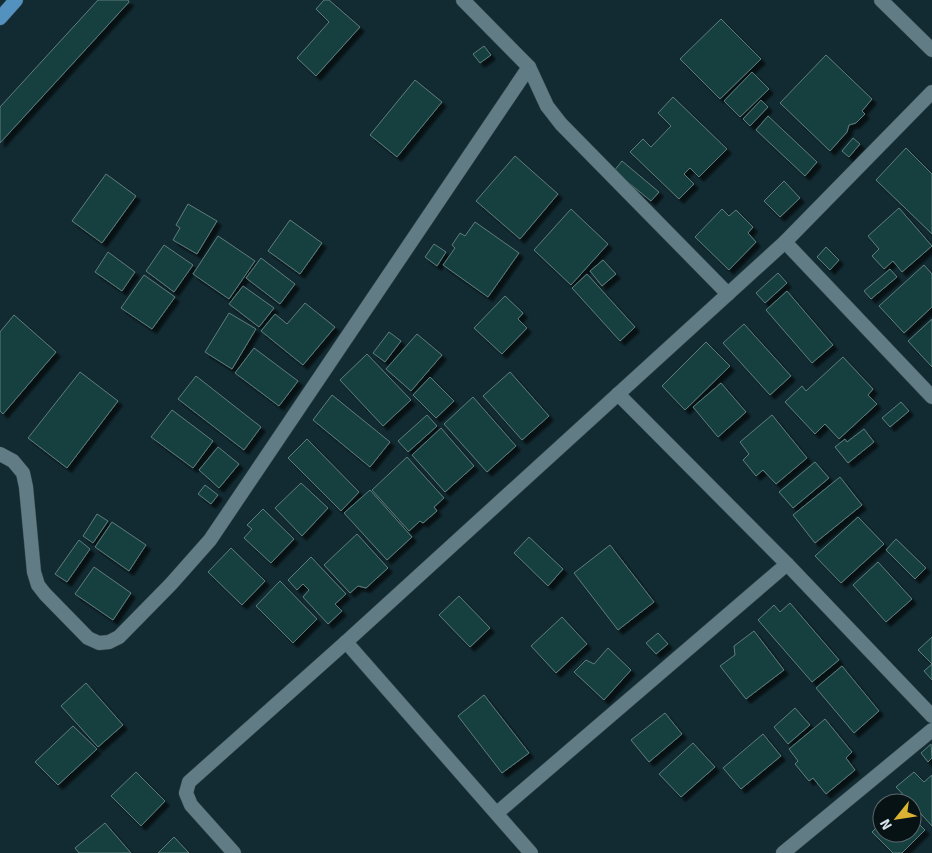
<svg xmlns="http://www.w3.org/2000/svg" width="932" height="853" font-family="Signika,sans-serif">
	<style>
		.building { fill: #13403f; stroke: #607d7c; filter: url(#shadow) }
		.lines { fill: none; stroke-linecap: round; stroke-linejoin: round }
		.minor-casing { stroke: #34454c; stroke-width: 15 }
		.primary-casing { stroke: #34454c; stroke-width: 15 }
		.minor { stroke: #617c84; stroke-width: 14 }
		.primary { stroke: #5392be; stroke-width: 14 }
	</style>
	<defs>
		<filter id="shadow"><feDropShadow dx="4.5" dy="4.5" stdDeviation="1" flood-color="#0009"/></filter>
	</defs>
	<rect width="100%" height="100%" fill="#122b32"/>
	<g class="building">
		<path d="M98,0H128L129,2L0,143V107Z"/>
		<path d="M324,0H329L360,27L316,76L297,58L329,22L316,9Z"/>
		<path d="M721,19L761,59L720,99L680,59Z"/>
		<path d="M484,46L491,55L480,63L473,54Z"/>
		<path d="M826,55L872,99L862,111L865,114L856,123L849,125L847,132L830,151L780,103Z"/>
		<path d="M752,72L769,89L740,117L724,101Z"/>
		<path d="M415,80L442,102L397,157L370,135Z"/>
		<path d="M673,97L727,149L699,177L690,168L684,174L694,184L679,199L630,152L643,139L651,147L671,126L658,113Z"/>
		<path d="M761,100L768,107L750,126L743,119Z"/>
		<path d="M768,116L817,162L805,176L756,130Z"/>
		<path d="M853,138L860,144L849,157L842,151Z"/>
		<path d="M906,148L932,174V234L876,180Z"/>
		<path d="M515,156L558,194L520,239L476,201Z"/>
		<path d="M622,161L659,192L651,201L614,171Z"/>
		<path d="M106,174L136,196L102,243L72,221Z"/>
		<path d="M784,181L800,198L780,217L764,201Z"/>
		<path d="M188,204L217,221L197,254L173,240L180,228L176,225Z"/>
		<path d="M899,208L932,246L902,272L893,261L884,269L872,256L879,249L868,236Z"/>
		<path d="M571,209L608,244L571,285L534,250Z"/>
		<path d="M722,209L729,216L736,210L753,227L748,233L756,242L729,270L695,237Z"/>
		<path d="M290,220L322,243L300,274L268,251Z"/>
		<path d="M475,222L519,253L488,297L443,265L455,248L452,245L460,233L465,236Z"/>
		<path d="M218,236L255,261L229,299L193,274Z"/>
		<path d="M434,244L446,252L437,266L425,257Z"/>
		<path d="M164,245L193,265L174,292L146,271Z"/>
		<path d="M826,247L839,260L830,270L817,257Z"/>
		<path d="M108,252L135,272L122,291L95,272Z"/>
		<path d="M261,258L295,284L280,304L246,278Z"/>
		<path d="M603,260L616,274L602,286L590,271Z"/>
		<path d="M924,265L932,274V307L904,333L879,306Z"/>
		<path d="M890,269L897,277L871,299L864,291Z"/>
		<path d="M778,273L787,283L765,303L756,293Z"/>
		<path d="M587,274L635,327L620,341L572,288Z"/>
		<path d="M144,275L175,297L152,329L121,308Z"/>
		<path d="M243,286L274,308L259,327L229,304Z"/>
		<path d="M787,291L833,345L812,363L766,310Z"/>
		<path d="M505,296L523,313L518,319L527,328L502,354L474,328Z"/>
		<path d="M305,303L335,327L303,365L261,331L275,314L287,324Z"/>
		<path d="M229,313L256,329L232,369L205,352Z"/>
		<path d="M14,315L56,352L3,414L0,411V332Z"/>
		<path d="M932,319V367L908,341Z"/>
		<path d="M744,324L791,376L770,395L723,343Z"/>
		<path d="M389,332L401,341L385,362L373,353Z"/>
		<path d="M417,334L442,355L411,391L386,369Z"/>
		<path d="M706,342L730,366L685,410L662,386Z"/>
		<path d="M254,348L298,381L279,406L235,373Z"/>
		<path d="M367,354L411,400L383,426L340,380Z"/>
		<path d="M843,357L873,389L868,395L877,404L839,439L825,424L815,434L785,402L802,386L806,391Z"/>
		<path d="M80,372L118,401L67,468L28,438Z"/>
		<path d="M510,372L549,416L522,440L483,396Z"/>
		<path d="M196,376L261,427L244,450L178,399Z"/>
		<path d="M430,377L454,401L436,418L413,395Z"/>
		<path d="M721,383L746,412L718,437L693,407Z"/>
		<path d="M332,395L390,442L370,467L313,420Z"/>
		<path d="M473,397L516,446L487,472L444,424Z"/>
		<path d="M901,402L909,411L890,427L882,418Z"/>
		<path d="M172,410L213,441L193,468L151,437Z"/>
		<path d="M427,415L437,426L408,452L398,441Z"/>
		<path d="M772,415L807,458L776,484L763,470L756,476L743,460L749,454L740,442Z"/>
		<path d="M441,428L474,466L445,492L412,455Z"/>
		<path d="M864,429L874,442L848,463L835,447L845,439L847,442Z"/>
		<path d="M307,439L359,492L341,511L288,458Z"/>
		<path d="M218,447L239,464L219,488L199,470Z"/>
		<path d="M407,457L444,498L434,507L437,511L423,523L420,521L409,531L372,490Z"/>
		<path d="M815,462L829,478L793,508L779,492Z"/>
		<path d="M840,477L862,505L815,543L793,515Z"/>
		<path d="M301,483L328,508L302,536L275,508Z"/>
		<path d="M205,485L218,495L211,504L198,494Z"/>
		<path d="M370,490L412,537L387,560L344,513Z"/>
		<path d="M263,509L294,539L271,563L244,538L252,529L247,525Z"/>
		<path d="M97,514L108,521L93,543L83,536Z"/>
		<path d="M858,517L884,544L841,583L815,556Z"/>
		<path d="M112,522L146,545L129,571L95,547Z"/>
		<path d="M357,534L388,568L366,588L358,586L350,593L324,565Z"/>
		<path d="M529,537L563,569L548,586L514,553Z"/>
		<path d="M896,539L926,568L915,579L886,550Z"/>
		<path d="M79,540L90,549L67,582L55,574Z"/>
		<path d="M610,545L654,602L618,630L574,573Z"/>
		<path d="M231,548L265,581L242,605L208,572Z"/>
		<path d="M311,557L346,594L335,604L342,611L328,624L303,597L309,590L303,584L297,590L288,580Z"/>
		<path d="M878,562L912,599L886,622L853,585Z"/>
		<path d="M94,567L131,593L113,620L75,594Z"/>
		<path d="M280,581L317,619L293,643L256,606Z"/>
		<path d="M459,596L490,628L470,647L439,615Z"/>
		<path d="M790,603L839,660L812,682L758,620L774,605L780,612Z"/>
		<path d="M562,617L587,644L556,673L531,646Z"/>
		<path d="M754,631L784,670L746,699L720,666L735,655L734,646Z"/>
		<path d="M658,633L668,644L656,654L646,643Z"/>
		<path d="M932,637V680L924,671L932,664L918,650Z"/>
		<path d="M608,648L631,670L604,700L574,672L586,660L594,664Z"/>
		<path d="M842,666L879,711L854,733L816,688Z"/>
		<path d="M86,683L123,725L98,747L61,706Z"/>
		<path d="M484,695L529,753L502,773L458,716Z"/>
		<path d="M795,708L810,725L788,744L774,727Z"/>
		<path d="M665,713L682,734L649,762L631,740Z"/>
		<path d="M825,719L852,752L846,758L855,770L826,794L813,778L809,781L795,764L798,761L789,749Z"/>
		<path d="M73,726L97,749L58,785L35,762Z"/>
		<path d="M763,734L781,756L741,789L723,768Z"/>
		<path d="M693,743L715,767L681,797L659,774Z"/>
		<path d="M931,744L932,758L928,762L921,753Z"/>
		<path d="M136,772L165,801L141,826L111,796Z"/>
		<path d="M914,772L924,782L932,775V826L912,804V803H911L896,787Z"/>
		<path d="M912,817L925,830L902,853H893L872,832L882,822V833H912Z"/>
		<path d="M105,823L131,853H79L75,848Z"/>
		<path d="M174,837L189,853H158Z"/>
	</g>
	<g class="lines">
		<defs>
			<g id="minor">
				<path d="M463,0L529,67L547,106L561,124L728,294"/>
				<path d="M881,0L932,50"/>
				<path d="M785,242L932,397"/>
				<path d="M618,394L787,564L932,716"/>
				<path d="M0,454L13,461L23,473L26,487L34,572L38,585L45,594L88,638L99,643L109,642L119,637L171,584L210,540L529,67"/>
				<path d="M346,642L531,853"/>
				<path d="M497,813L787,564"/>
				<path d="M234,853L191,805L186,793L189,782L346,642L785,242L932,92"/>
				<path d="M783,853L932,730"/>
			</g>
			<path id="primary" d="M0,18L16,0"/>
		</defs>
		<use href="#minor" class="minor-casing"/>
		<use href="#primary" class="primary-casing"/>
		<use href="#minor" class="minor"/>
		<use href="#primary" class="primary"/>
	</g>
	<g transform="translate(897 818) rotate(240)"><circle r="24" fill="#071215" stroke="#5a666a"/>
	<path d="M0-4L9 19L0 12L-9 19Z" fill="#dcb233"/>
	<text y="-8" font-size="14" font-weight="bold" text-anchor="middle" fill="#d7e5ea">N</text>
	</g>
</svg>
